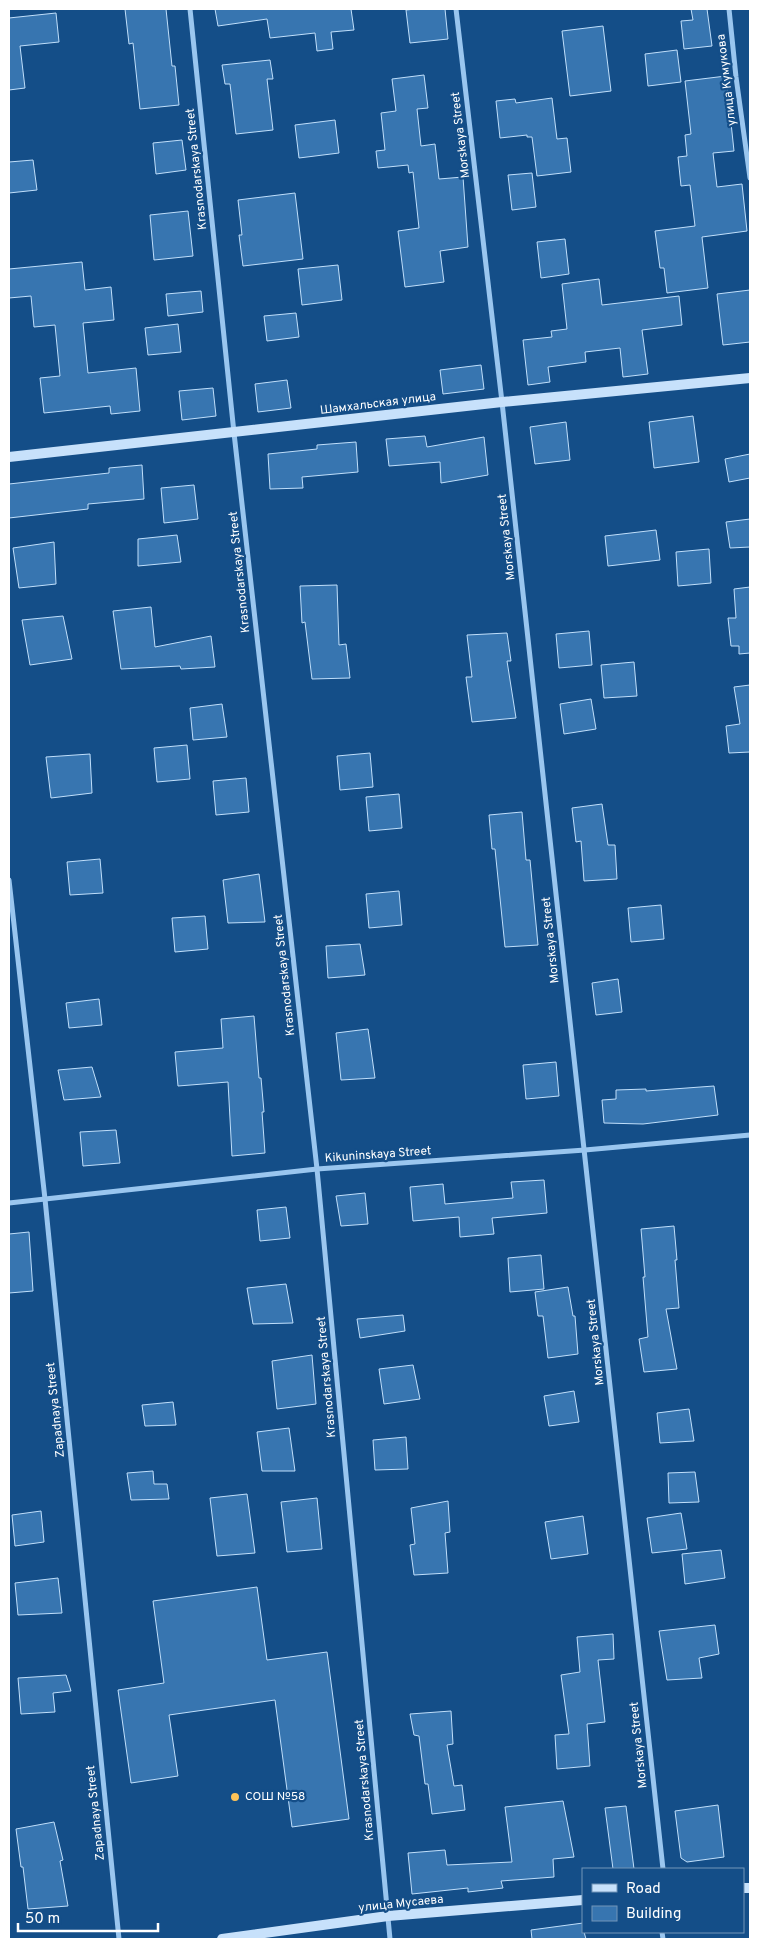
<svg xmlns="http://www.w3.org/2000/svg" width="759" height="1948" font-family="Overpass,sans-serif">
	<style>
		.building { fill: #3775b0; stroke: #c0dffb }
		.lines { fill: none; stroke-linecap: round; stroke-linejoin: round }
		.street { stroke: #9ac6ef; stroke-width: 5 }
		.secondary { stroke: #c7e1fb; stroke-width: 10 }
		.poi-dot { fill: #ffc458; stroke: #144e88; stroke-width: 2 }
		.labels { text-anchor: middle; dominant-baseline: central; stroke-width: 4.5; stroke-linejoin: round; paint-order: stroke }
		.street-label { font-size: 12px; fill: #fff; stroke: #144e88 }
		.poi-label { font-size: 12px; fill: #fff; stroke: #144e88; text-anchor: start }
	</style>
	<rect width="100%" height="100%" fill="#144e88"/>
	<g class="building">
		<path d="M125,9H166L172,66H175L179,105L140,109L133,43L129,44Z"/>
		<path d="M215,9H351L354,30L331,32L333,49L317,51L315,33L270,38L267,19L218,26Z"/>
		<path d="M416,9H445L448,39L410,43L406,10Z"/>
		<path d="M691,9H707L712,46L684,49L681,21L693,20Z"/>
		<path d="M56,13L59,42L20,46L25,88L9,90V18Z"/>
		<path d="M603,26L611,91L570,96L562,31Z"/>
		<path d="M677,50L681,82L648,86L645,54Z"/>
		<path d="M270,60L273,79H267L273,130L236,134L230,84H225L222,65Z"/>
		<path d="M424,75L428,108L417,109L421,146L435,144L439,179L463,177L468,247L440,251L444,282L405,287L398,231L419,228L413,172L409,173L408,165L378,168L376,151L385,150L381,113L396,111L392,79Z"/>
		<path d="M726,76L734,151L713,153L717,187L742,184L747,231L702,237L708,288L667,293L664,268H660L655,231L695,226L690,185L681,186L678,157L687,156L685,135L691,134L685,81Z"/>
		<path d="M552,98L557,139L567,138L571,172L537,176L532,137H527V135L500,138L496,101L515,99L516,103Z"/>
		<path d="M335,120L339,153L299,158L295,125Z"/>
		<path d="M182,140L186,170L156,174L153,143Z"/>
		<path d="M33,160L37,190L9,193V162Z"/>
		<path d="M532,173L536,207L512,210L508,175Z"/>
		<path d="M295,193L303,259L243,266L239,235H242L238,200Z"/>
		<path d="M188,211L193,256L154,260L150,215Z"/>
		<path d="M565,239L569,274L541,278L537,242Z"/>
		<path d="M82,262L85,290L111,287L114,320L83,323L88,373L136,368L140,411L111,414L110,406L44,413L40,378L60,376L55,325L34,327L31,296L9,298V269Z"/>
		<path d="M338,265L342,300L302,305L298,269Z"/>
		<path d="M599,279L602,305L679,296L682,325L642,330L648,374L623,377L620,348L585,352L586,362L548,367L550,382L528,385L523,340L552,337L551,331L567,329L562,284Z"/>
		<path d="M750,290V342L723,345L717,294Z"/>
		<path d="M201,291L203,312L168,316L166,294Z"/>
		<path d="M296,313L299,337L267,341L264,316Z"/>
		<path d="M178,324L181,352L148,355L145,328Z"/>
		<path d="M481,365L484,389L443,394L440,370Z"/>
		<path d="M287,380L291,408L258,412L255,384Z"/>
		<path d="M213,388L216,416L182,420L179,391Z"/>
		<path d="M693,416L699,462L654,468L649,422Z"/>
		<path d="M566,422L570,460L535,464L530,427Z"/>
		<path d="M425,436L427,447L484,437L488,475L441,483L440,462L389,466L386,439Z"/>
		<path d="M356,442L358,472L302,477L303,488L270,489L268,454L317,449V445Z"/>
		<path d="M750,454V478L729,482L725,459Z"/>
		<path d="M142,465L144,499L88,504V509L9,518V484L109,473V468Z"/>
		<path d="M194,485L198,519L164,523L161,488Z"/>
		<path d="M750,519V547L730,548L726,522Z"/>
		<path d="M656,530L660,560L608,566L605,536Z"/>
		<path d="M177,535L181,562L138,566V539Z"/>
		<path d="M54,542L56,584L19,588L13,548Z"/>
		<path d="M709,549L711,583L678,586L676,552Z"/>
		<path d="M337,585L339,645L346,644L350,678L312,679L305,622L302,623L300,586Z"/>
		<path d="M750,587V653L739,654V646H731L728,618H736L734,589Z"/>
		<path d="M151,607L155,647L211,636L215,667L181,669L180,666L121,669L113,611Z"/>
		<path d="M63,616L72,659L30,665L22,620Z"/>
		<path d="M589,631L592,665L559,668L556,634Z"/>
		<path d="M507,633L511,661H507L516,718L472,722L466,677H472L467,635Z"/>
		<path d="M634,662L637,696L604,698L601,665Z"/>
		<path d="M750,685V752L729,753L726,726L740,724L734,687Z"/>
		<path d="M591,699L596,729L564,734L560,704Z"/>
		<path d="M222,704L227,737L193,740L190,708Z"/>
		<path d="M187,745L190,779L157,782L154,748Z"/>
		<path d="M370,753L373,787L340,790L337,756Z"/>
		<path d="M90,754L92,793L51,798L46,757Z"/>
		<path d="M246,778L249,812L216,815L213,781Z"/>
		<path d="M399,794L402,828L369,831L366,797Z"/>
		<path d="M602,804L608,845H615L617,879L584,881L581,841L576,842L572,808Z"/>
		<path d="M522,812L526,860H530L538,945L505,947L495,849H492L489,815Z"/>
		<path d="M100,859L103,893L70,895L67,862Z"/>
		<path d="M259,874L265,922L228,923L223,880Z"/>
		<path d="M399,891L402,925L369,928L366,894Z"/>
		<path d="M661,905L664,939L631,942L628,908Z"/>
		<path d="M205,916L208,949L175,952L172,918Z"/>
		<path d="M360,944L365,975L328,978L326,946Z"/>
		<path d="M618,979L622,1012L596,1015L592,983Z"/>
		<path d="M99,999L102,1025L69,1028L66,1003Z"/>
		<path d="M254,1016L259,1078H261L264,1112H262L265,1153L232,1156L228,1082L178,1086L175,1052L223,1048L221,1019Z"/>
		<path d="M368,1029L375,1078L341,1080L336,1033Z"/>
		<path d="M556,1062L559,1096L526,1099L523,1065Z"/>
		<path d="M92,1067L101,1097L64,1100L58,1070Z"/>
		<path d="M714,1086L718,1115L643,1124L604,1123L602,1100L616,1099V1090L646,1089V1091Z"/>
		<path d="M116,1130L120,1163L83,1166L80,1132Z"/>
		<path d="M544,1180L547,1213L492,1218L494,1234L460,1237L459,1217L413,1221L410,1187L443,1184L445,1204L513,1198L511,1182Z"/>
		<path d="M365,1193L368,1224L341,1226L336,1196Z"/>
		<path d="M286,1207L290,1238L260,1241L257,1210Z"/>
		<path d="M674,1226L677,1260H675L679,1308L666,1309L677,1369L644,1372L639,1339L648,1337L643,1277H645L641,1229Z"/>
		<path d="M29,1232L33,1291L9,1293V1234Z"/>
		<path d="M541,1255L544,1289L510,1292L508,1258Z"/>
		<path d="M286,1284L293,1323L253,1324L247,1288Z"/>
		<path d="M568,1287L573,1316H575L578,1354L548,1358L543,1316H538L535,1292Z"/>
		<path d="M403,1315L405,1331L360,1338L357,1319Z"/>
		<path d="M312,1355L316,1404L277,1409L272,1361Z"/>
		<path d="M413,1365L420,1399L384,1404L379,1369Z"/>
		<path d="M574,1391L579,1422L549,1426L544,1396Z"/>
		<path d="M173,1402L176,1425L145,1426L142,1405Z"/>
		<path d="M689,1409L694,1441L660,1443L657,1413Z"/>
		<path d="M289,1428L295,1471H262L257,1432Z"/>
		<path d="M406,1437L408,1469L375,1470L373,1440Z"/>
		<path d="M153,1471L154,1484H167L169,1499L131,1500L127,1473Z"/>
		<path d="M695,1472L699,1502L669,1503L668,1473Z"/>
		<path d="M247,1494L255,1553L217,1556L210,1498Z"/>
		<path d="M317,1498L322,1549L287,1552L281,1502Z"/>
		<path d="M448,1501L450,1532L445,1533L448,1573L414,1575L410,1545L415,1544L411,1508Z"/>
		<path d="M41,1511L44,1542L15,1546L12,1515Z"/>
		<path d="M681,1513L687,1549L652,1553L647,1518Z"/>
		<path d="M583,1516L588,1554L551,1559L545,1522Z"/>
		<path d="M721,1550L725,1578L685,1584L682,1554Z"/>
		<path d="M58,1578L62,1613L18,1615L15,1583Z"/>
		<path d="M257,1587L267,1660L327,1652L349,1819L292,1827L275,1700L169,1715L178,1776L131,1783L118,1690L164,1683L153,1601Z"/>
		<path d="M715,1625L719,1654L699,1658L702,1678L667,1680L659,1631Z"/>
		<path d="M613,1634L614,1659L598,1660L605,1722L587,1724L590,1766L557,1769L555,1735L569,1734L561,1675L580,1672L577,1637Z"/>
		<path d="M66,1675L71,1691L53,1693L55,1712L21,1714L18,1678Z"/>
		<path d="M451,1711L453,1744L447,1745L454,1786L462,1785L465,1810L432,1814L428,1784H425L419,1736L414,1735L410,1714Z"/>
		<path d="M563,1801L574,1857L553,1859L554,1877L501,1881L503,1888L468,1892V1888L412,1894L408,1853L445,1850L447,1865L512,1862L505,1807Z"/>
		<path d="M718,1805L724,1857L687,1862L681,1858L675,1811Z"/>
		<path d="M626,1806L634,1869H613L605,1808Z"/>
		<path d="M54,1822L63,1860L60,1861L68,1906L28,1909L23,1867H21L16,1829Z"/>
		<path d="M583,1923V1932H584L586,1939H532L531,1930Z"/>
	</g>
	<g class="lines">
		<g class="street">
			<path d="M190,9L234,433L317,1169L390,1939"/>
			<path d="M456,9L502,402L663,1869"/>
			<path d="M729,9L736,77L750,178"/>
			<path d="M9,880L45,1199L119,1939"/>
			<path d="M9,1203L317,1169L585,1150L750,1135"/>
			<path d="M662,1932L663,1939"/>
		</g>
		<g class="secondary">
			<path d="M9,457L502,402L750,378"/>
			<path d="M743,1888H750"/>
			<path d="M222,1939L388,1916L583,1900"/>
		</g>
	</g>
	<circle class="poi-dot" cx="235" cy="1797" r="5"/>
	<g class="labels">
		<g class="street-label">
			<text transform="translate(727 80) rotate(-97)">улица Кумукова</text>
			<text transform="translate(461 135) rotate(-97)">Morskaya Street</text>
			<text transform="translate(197 169) rotate(-96)">Krasnodarskaya Street</text>
			<text transform="translate(378 404) rotate(-7)">Шамхальская улица</text>
			<text transform="translate(507 537) rotate(-96)">Morskaya Street</text>
			<text transform="translate(240 572) rotate(-96)">Krasnodarskaya Street</text>
			<text transform="translate(551 940) rotate(-96)">Morskaya Street</text>
			<text transform="translate(285 975) rotate(-96)">Krasnodarskaya Street</text>
			<text transform="translate(378 1155) rotate(-4)">Kikuninskaya Street</text>
			<text transform="translate(596 1342) rotate(-96)">Morskaya Street</text>
			<text transform="translate(327 1377) rotate(-95)">Krasnodarskaya Street</text>
			<text transform="translate(56 1410) rotate(-96)">Zapadnaya Street</text>
			<text transform="translate(639 1745) rotate(-96)">Morskaya Street</text>
			<text transform="translate(365 1780) rotate(-95)">Krasnodarskaya Street</text>
			<text transform="translate(96 1813) rotate(-96)">Zapadnaya Street</text>
			<text transform="translate(401 1904) rotate(-6)">улица Мусаева</text>
		</g>
		<g class="poi-label">
			<text x="245" y="1797">СОШ №58</text>
		</g>
	</g>
	<rect width="759" height="1948" fill="none" stroke="#ffffff" stroke-width="20"/>
	<rect x="582" y="1868" width="162" height="65" fill="#144e88" stroke="#7295b8"/>
	<rect x="592" y="1884" width="25" height="8" fill="#c7e1fb" stroke="#7295b8"/>
	<text x="626" y="1893" font-size="15" fill="#ffffff">Road</text>
	<rect x="592" y="1906" width="25" height="15" fill="#3775b0" stroke="#7295b8"/>
	<text x="626" y="1918" font-size="15" fill="#ffffff">Building</text>
	<path d="M18 1923v8h140v-8" fill="none" stroke="#ffffff" stroke-width="2.5"/>
	<text x="25" y="1923" font-size="15" fill="#ffffff" stroke="#144e88" stroke-width="4" paint-order="stroke">50 m</text>
</svg>
